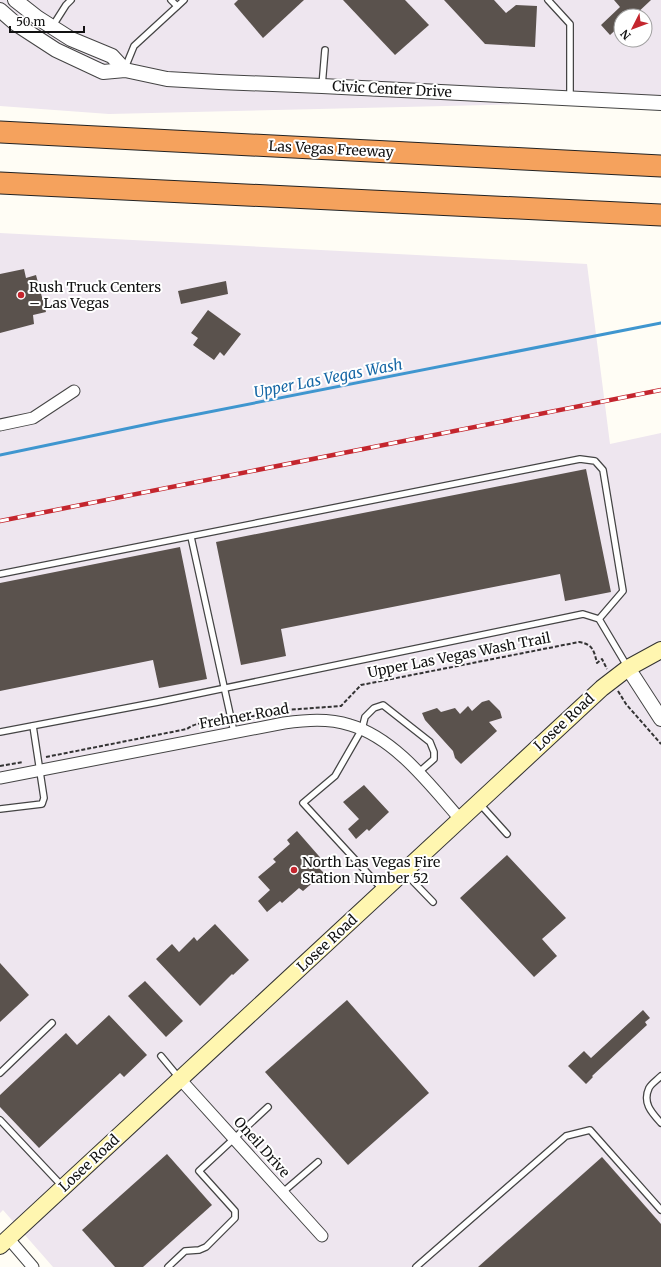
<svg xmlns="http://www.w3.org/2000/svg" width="661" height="1267" font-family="Merriweather,serif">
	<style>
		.industrial { fill: #eee6ef; fill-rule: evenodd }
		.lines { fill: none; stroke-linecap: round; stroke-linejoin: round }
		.stream { stroke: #3f96cf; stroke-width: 3 }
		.building { fill: #5a524d }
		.service-casing { stroke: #444; stroke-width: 8 }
		.minor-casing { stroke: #444; stroke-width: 13 }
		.tertiary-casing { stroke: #444; stroke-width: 16 }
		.secondary-casing { stroke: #333; stroke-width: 18 }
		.motorway-casing { stroke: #222; stroke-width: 23 }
		.path { stroke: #333; stroke-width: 2; stroke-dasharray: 4 2; stroke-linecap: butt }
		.service { stroke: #fff; stroke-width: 5.5 }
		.minor { stroke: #fff; stroke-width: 11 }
		.tertiary { stroke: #fff; stroke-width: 14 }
		.secondary { stroke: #fff6b0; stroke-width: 16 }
		.motorway { stroke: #f5a25d; stroke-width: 21 }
		.rail-casing { stroke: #c4262e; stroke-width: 4.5 }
		.rail { stroke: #fff; stroke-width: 3; stroke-dasharray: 9; stroke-linecap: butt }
		.poi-dot { fill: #c4262e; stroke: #fff; stroke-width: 1.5 }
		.labels { text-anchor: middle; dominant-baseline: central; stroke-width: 4; stroke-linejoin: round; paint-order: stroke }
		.street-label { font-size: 14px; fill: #111; stroke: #fff }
		.poi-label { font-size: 14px; fill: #111; stroke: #fff; text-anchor: start }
		.water-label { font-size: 15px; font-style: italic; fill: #1768a6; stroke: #fff }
	</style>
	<rect width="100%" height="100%" fill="#fffdf5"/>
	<g class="industrial">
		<path d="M0,0H661V101L109,114L0,106ZM621,16H645V40H621Z"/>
		<path d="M0,233L587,264L610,444L661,433V1267H53L3,1210L0,1213Z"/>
	</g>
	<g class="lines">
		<path class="stream" d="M0,455L163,421L661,323"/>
	</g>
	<g class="building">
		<path d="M238,0H304L263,38L234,4Z"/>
		<path d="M343,0H405L429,25L395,55Z"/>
		<path d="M444,0H494L506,13L516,5L537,6L535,47L485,44Z"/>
		<path d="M614,0H651L634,16H621V25L610,35L601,25L620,7Z"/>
		<path d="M24,269L26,278L36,275L46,312L33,315L34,324L0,333V274Z"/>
		<path d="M226,281L228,294L181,304L178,291Z"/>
		<path d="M208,310L241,334L224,356L220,352L214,360L193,345L198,338L191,333Z"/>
		<path d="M586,469L611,592L565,601L560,574L281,629L286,656L241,665L216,542Z"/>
		<path d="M180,547L207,679L159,688L153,660L0,691V583Z"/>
		<path d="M489,700L500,711L502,718L489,722L497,731L461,764L455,758L453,751L425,720L422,713L437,708L441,712L455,708L460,714L468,706L472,711L482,702Z"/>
		<path d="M364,785L389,812L369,831L367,829L356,839L348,829L359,819L343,802Z"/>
		<path d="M297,831L325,863L319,868L324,873L303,891L299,888L282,903L280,901L267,912L258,901L270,890L258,877L276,862L273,859L290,844L287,840Z"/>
		<path d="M507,855L566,918L542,939L557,956L534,977L460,898Z"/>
		<path d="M215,924L249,960L233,975L232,974L200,1006L156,959L172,944L179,952L194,937L197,941Z"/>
		<path d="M0,963L29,995L0,1022Z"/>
		<path d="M145,981L183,1021L166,1037L128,996Z"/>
		<path d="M347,1000L429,1093L348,1165L265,1072Z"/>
		<path d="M643,1010L650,1018L645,1022L647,1025L592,1076L593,1077L586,1084L568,1066L584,1051L591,1058Z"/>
		<path d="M109,1015L147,1055L124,1077L120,1073L39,1148L0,1107V1095L66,1033L77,1045Z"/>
		<path d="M167,1154L212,1205L143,1267H115L82,1230Z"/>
		<path d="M602,1157L661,1224V1267H478Z"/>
	</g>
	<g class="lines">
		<defs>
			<g id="service">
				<path d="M171,0L177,6"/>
				<path d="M548,0L570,24V98"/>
				<path d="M52,27L66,5L71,0"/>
				<path d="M125,68L134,46L184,0"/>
				<path d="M322,86L325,50"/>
				<path d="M191,537L234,732"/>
				<path d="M0,574L580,459L595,461L603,470L623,591L599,619"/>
				<path d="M0,732L158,702L583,614L599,619L627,666"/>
				<path d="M479,803L507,834"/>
				<path d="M0,809L42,804L44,798L33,726"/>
				<path d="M405,873L433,902"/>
				<path d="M383,890L303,803L335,776L362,729L365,717L374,708L383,705L430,742L434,752V759L418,773"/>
				<path d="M161,1056L180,1079"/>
				<path d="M0,1073L52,1023"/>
				<path d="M661,1076C657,1080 651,1084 649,1088C642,1103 652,1113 661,1123"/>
				<path d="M0,1120L63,1187"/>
				<path d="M283,1192L318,1162"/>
				<path d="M168,1267L185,1251L199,1250L206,1247L235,1218V1211L199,1171L268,1107"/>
				<path d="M416,1267L566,1136L590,1130L661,1210"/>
			</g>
			<g id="minor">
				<path d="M0,425L33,418L74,391"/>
				<path d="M0,778L284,723C306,720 328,718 350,725C395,738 430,785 460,819"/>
				<path d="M180,1079L322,1236"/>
				<path d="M8,1238L33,1267"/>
			</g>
			<g id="tertiary">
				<path d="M15,0L38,18L71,39L112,56L125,70"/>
				<path d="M0,10L16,24L56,50L103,72L125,70L167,79L219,82L322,86L661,103"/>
				<path d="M628,668L661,719"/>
			</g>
			<path id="secondary" d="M0,1246L602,688L628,668L661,650"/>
			<g id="motorway">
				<path d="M0,132L661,166"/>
				<path d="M0,183L661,215"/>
			</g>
		</defs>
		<use href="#service" class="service-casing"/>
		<use href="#minor" class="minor-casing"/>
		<use href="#tertiary" class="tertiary-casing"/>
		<use href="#secondary" class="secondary-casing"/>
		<use href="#motorway" class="motorway-casing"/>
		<g class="path">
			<path d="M618,691L626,704L661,744"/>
			<path d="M239,720L272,711L341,706L361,685L579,642C593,644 594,651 597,663L602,659L607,669"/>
			<path d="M46,757L187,729C199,720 211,724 225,723"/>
			<path d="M0,766L23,762"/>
		</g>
		<use href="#service" class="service"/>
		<use href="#minor" class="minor"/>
		<use href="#tertiary" class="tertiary"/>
		<use href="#secondary" class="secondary"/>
		<use href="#motorway" class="motorway"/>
		<defs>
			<path id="rail" d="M0,521L661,390"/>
		</defs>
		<use href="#rail" class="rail-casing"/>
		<use href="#rail" class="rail"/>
	</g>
	<g class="poi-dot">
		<circle cx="21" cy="295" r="4"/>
		<circle cx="294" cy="870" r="4"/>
	</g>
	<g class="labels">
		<g class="street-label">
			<text transform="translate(392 89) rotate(3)">Civic Center Drive</text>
			<text transform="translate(331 149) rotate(3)">Las Vegas Freeway</text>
			<text transform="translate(459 655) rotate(-11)">Upper Las Vegas Wash Trail</text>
			<text transform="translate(244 716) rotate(-10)">Frehner Road</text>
			<text transform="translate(564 722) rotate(-43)">Losee Road</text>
			<text transform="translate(327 943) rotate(-43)">Losee Road</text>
			<text transform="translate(262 1147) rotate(48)">Oneil Drive</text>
			<text transform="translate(89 1163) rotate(-43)">Losee Road</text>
		</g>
		<g class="poi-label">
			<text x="29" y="287">Rush Truck Centers<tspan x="29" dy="16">– Las Vegas</tspan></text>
			<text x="302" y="862">North Las Vegas Fire<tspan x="302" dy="16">Station Number 52</tspan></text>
		</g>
		<g class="water-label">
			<text transform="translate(328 378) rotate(-11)">Upper Las Vegas Wash</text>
		</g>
	</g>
	<g transform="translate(633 28) rotate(228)"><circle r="19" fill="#ffffff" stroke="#a0a0a0"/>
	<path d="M0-3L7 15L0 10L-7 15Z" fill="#c4262e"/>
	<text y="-6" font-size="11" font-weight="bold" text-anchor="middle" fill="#111111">N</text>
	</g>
	<path d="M10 26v6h74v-6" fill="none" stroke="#111111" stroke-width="2"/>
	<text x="16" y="26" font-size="12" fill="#111111" stroke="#ffffff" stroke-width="3" paint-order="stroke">50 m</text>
</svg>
